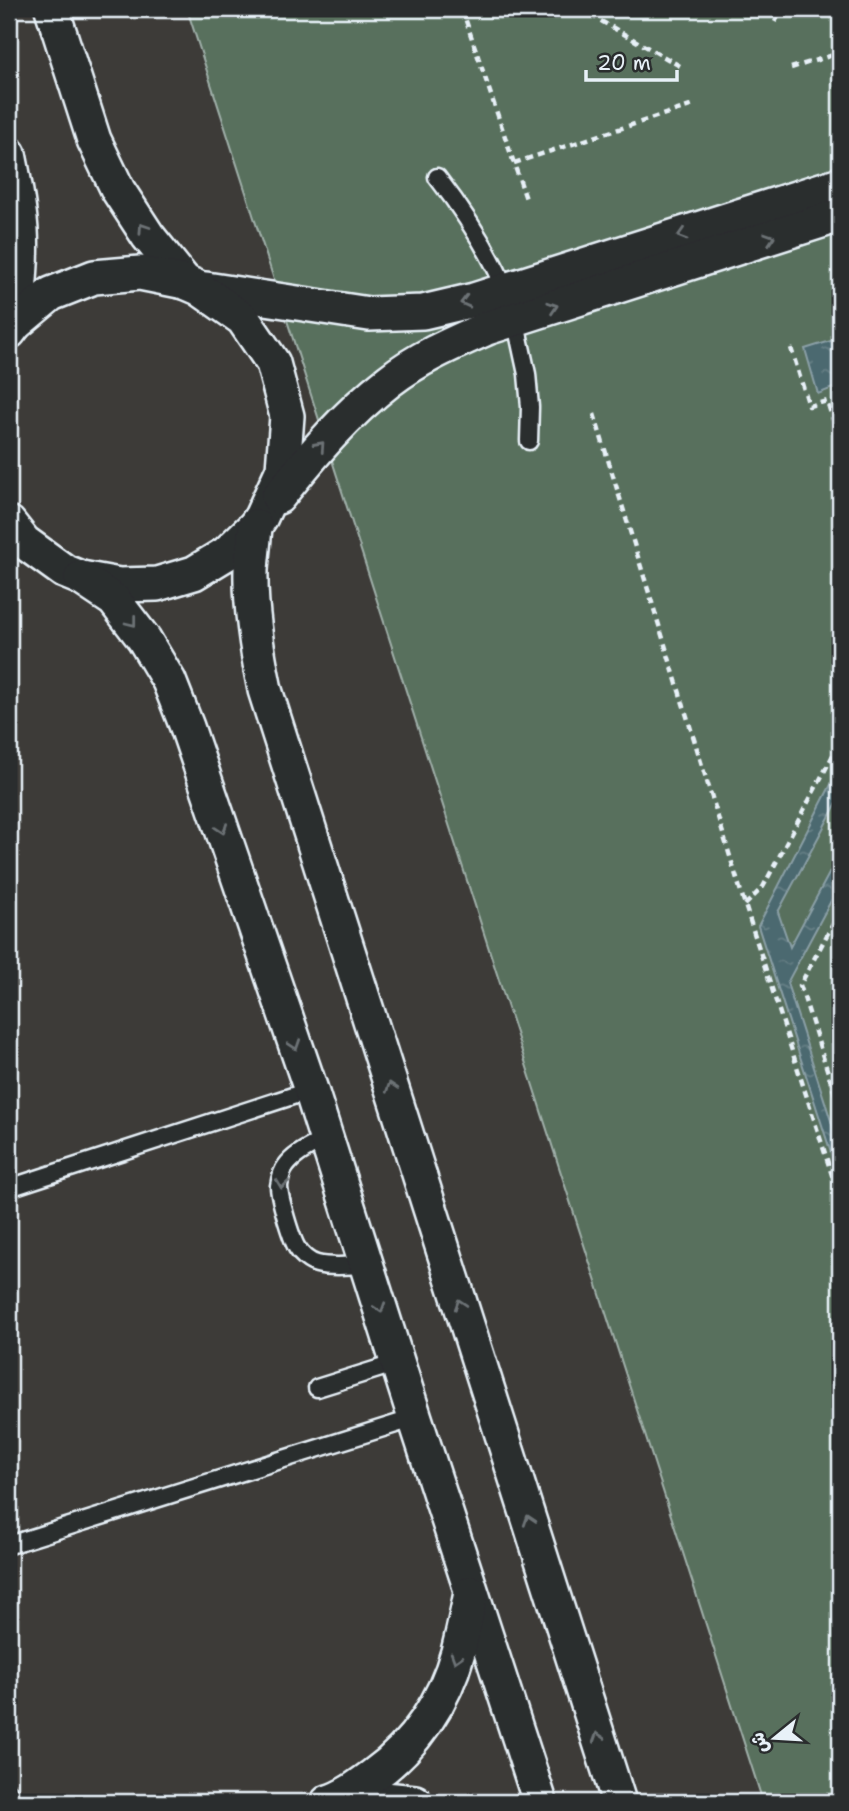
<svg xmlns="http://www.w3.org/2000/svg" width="849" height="1811" font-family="'Shantell Sans','Playpen Sans Arabic',sans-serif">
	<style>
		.green { fill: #59705d; stroke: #a0b0aa; stroke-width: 2 }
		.water { fill: url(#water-ripples); stroke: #8a9fa6; stroke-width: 2 }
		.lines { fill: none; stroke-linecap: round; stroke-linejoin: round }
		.service-casing { stroke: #e8f1f8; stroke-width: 21 }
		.minor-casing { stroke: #e8f1f8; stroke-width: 38 }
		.path { stroke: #e8f1f8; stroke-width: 4.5; stroke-dasharray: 7 5; stroke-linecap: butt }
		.service { stroke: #2a2d2e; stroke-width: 16 }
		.minor { stroke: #2a2d2e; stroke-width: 33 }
		.oneway { stroke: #6c7275 }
	</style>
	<defs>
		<pattern id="water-ripples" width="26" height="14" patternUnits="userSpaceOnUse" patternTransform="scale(1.75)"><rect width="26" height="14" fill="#4c6970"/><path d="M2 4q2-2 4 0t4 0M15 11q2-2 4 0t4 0" fill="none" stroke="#667f85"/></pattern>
	</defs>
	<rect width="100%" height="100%" fill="#3d3b38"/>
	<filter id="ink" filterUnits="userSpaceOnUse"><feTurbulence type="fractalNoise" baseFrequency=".0143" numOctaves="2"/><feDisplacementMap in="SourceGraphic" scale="14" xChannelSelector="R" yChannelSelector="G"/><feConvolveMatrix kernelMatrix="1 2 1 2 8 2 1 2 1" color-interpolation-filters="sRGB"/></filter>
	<g filter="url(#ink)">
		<path class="green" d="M187,9H840V1802H763Z"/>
		<g class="water">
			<path d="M840,338V404L835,387L818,394L805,349Z"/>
			<path d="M840,767V797L778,912L790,947L840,853V884L787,983L840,1149V1181L758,926Z"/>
		</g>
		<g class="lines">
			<defs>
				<g id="service">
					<path d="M437,177C465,213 488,249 506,290"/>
					<path d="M515,319L527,374L530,407L529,441"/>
					<path d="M326,1138C313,1146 295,1153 286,1166C282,1171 280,1179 279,1186C279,1197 291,1238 297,1248C301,1255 309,1262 317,1264C332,1268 351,1265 366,1265"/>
					<path d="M9,1188L311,1090"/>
					<path d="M317,1388L397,1363"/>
					<path d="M9,1545L415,1418"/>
					<path d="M9,1792L12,1802"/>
				</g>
				<g id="minor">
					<path d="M52,9L94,140L118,190L148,236L185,282"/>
					<path d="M9,154C14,179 19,204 21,230C23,261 19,293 15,324"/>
					<path d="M206,289L369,314L423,312L474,300L840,184"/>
					<path d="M9,332L15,324L51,294L94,277L140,273L185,282L199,288L243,319L273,363L287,416L283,469L261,517L255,526L227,553L194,573L157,584L119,585L81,578L64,571L24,542L9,523"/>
					<path d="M278,497C312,455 346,414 389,381C418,358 453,343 487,328L840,215"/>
					<path d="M255,526C254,541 252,555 251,570C250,610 257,651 265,690L619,1802"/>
					<path d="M81,578L114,600L144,639L169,681L187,727L311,1090L415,1418L540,1802"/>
					<path d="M341,1798H374L415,1802"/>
					<path d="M328,1802C345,1797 359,1786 374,1775C415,1746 445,1700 458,1652C463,1633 467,1613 471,1593"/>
				</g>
			</defs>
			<use href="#service" class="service-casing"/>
			<use href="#minor" class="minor-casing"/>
			<g class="path">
				<path d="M462,9L527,202"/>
				<path d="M580,9L680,66"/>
				<path d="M775,22L782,9"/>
				<path d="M791,68L840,53"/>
				<path d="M514,163L693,105"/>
				<path d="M791,348L809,406L827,401L840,442"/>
				<path d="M594,414L745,905L840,1200"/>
				<path d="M745,905L763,887L840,742"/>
				<path d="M840,911L800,985L840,1110"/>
			</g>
			<use href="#service" class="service"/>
			<use href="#minor" class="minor"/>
		</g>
		<defs><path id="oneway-chevron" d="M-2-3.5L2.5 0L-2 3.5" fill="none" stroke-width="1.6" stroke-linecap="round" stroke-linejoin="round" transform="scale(1.75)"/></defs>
		<g class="oneway">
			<use href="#oneway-chevron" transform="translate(143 228) rotate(-124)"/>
			<use href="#oneway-chevron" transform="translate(682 235) rotate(163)"/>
			<use href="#oneway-chevron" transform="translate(770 238) rotate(-18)"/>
			<use href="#oneway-chevron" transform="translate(465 302) rotate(166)"/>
			<use href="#oneway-chevron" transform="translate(553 307) rotate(-18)"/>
			<use href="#oneway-chevron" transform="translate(320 446) rotate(-48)"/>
			<use href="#oneway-chevron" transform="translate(132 622) rotate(52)"/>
			<use href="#oneway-chevron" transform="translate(222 829) rotate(71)"/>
			<use href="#oneway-chevron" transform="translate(295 1045) rotate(71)"/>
			<use href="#oneway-chevron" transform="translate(391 1087) rotate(-108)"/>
			<use href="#oneway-chevron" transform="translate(282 1184) rotate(97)"/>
			<use href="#oneway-chevron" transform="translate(460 1304) rotate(-108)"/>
			<use href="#oneway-chevron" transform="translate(380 1308) rotate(72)"/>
			<use href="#oneway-chevron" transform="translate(529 1520) rotate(-108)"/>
			<use href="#oneway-chevron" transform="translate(456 1658) rotate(107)"/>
			<use href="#oneway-chevron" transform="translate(598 1737) rotate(-108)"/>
		</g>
	</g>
	<rect width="849" height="1811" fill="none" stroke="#2a2d2e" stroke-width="35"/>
	<rect x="18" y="18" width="814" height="1776" fill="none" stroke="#e8f1f8" stroke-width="2.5" filter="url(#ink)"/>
	<g transform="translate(775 1738) rotate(252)" stroke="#2a2d2e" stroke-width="5" paint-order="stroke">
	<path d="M0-5L12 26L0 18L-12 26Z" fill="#e8f1f8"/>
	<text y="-10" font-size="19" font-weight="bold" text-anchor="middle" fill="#e8f1f8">ش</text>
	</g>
	<path d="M586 70v10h91v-10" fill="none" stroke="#e8f1f8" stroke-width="3.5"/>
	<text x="597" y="70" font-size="21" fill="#e8f1f8" stroke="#2a2d2e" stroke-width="5" paint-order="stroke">20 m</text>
</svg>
